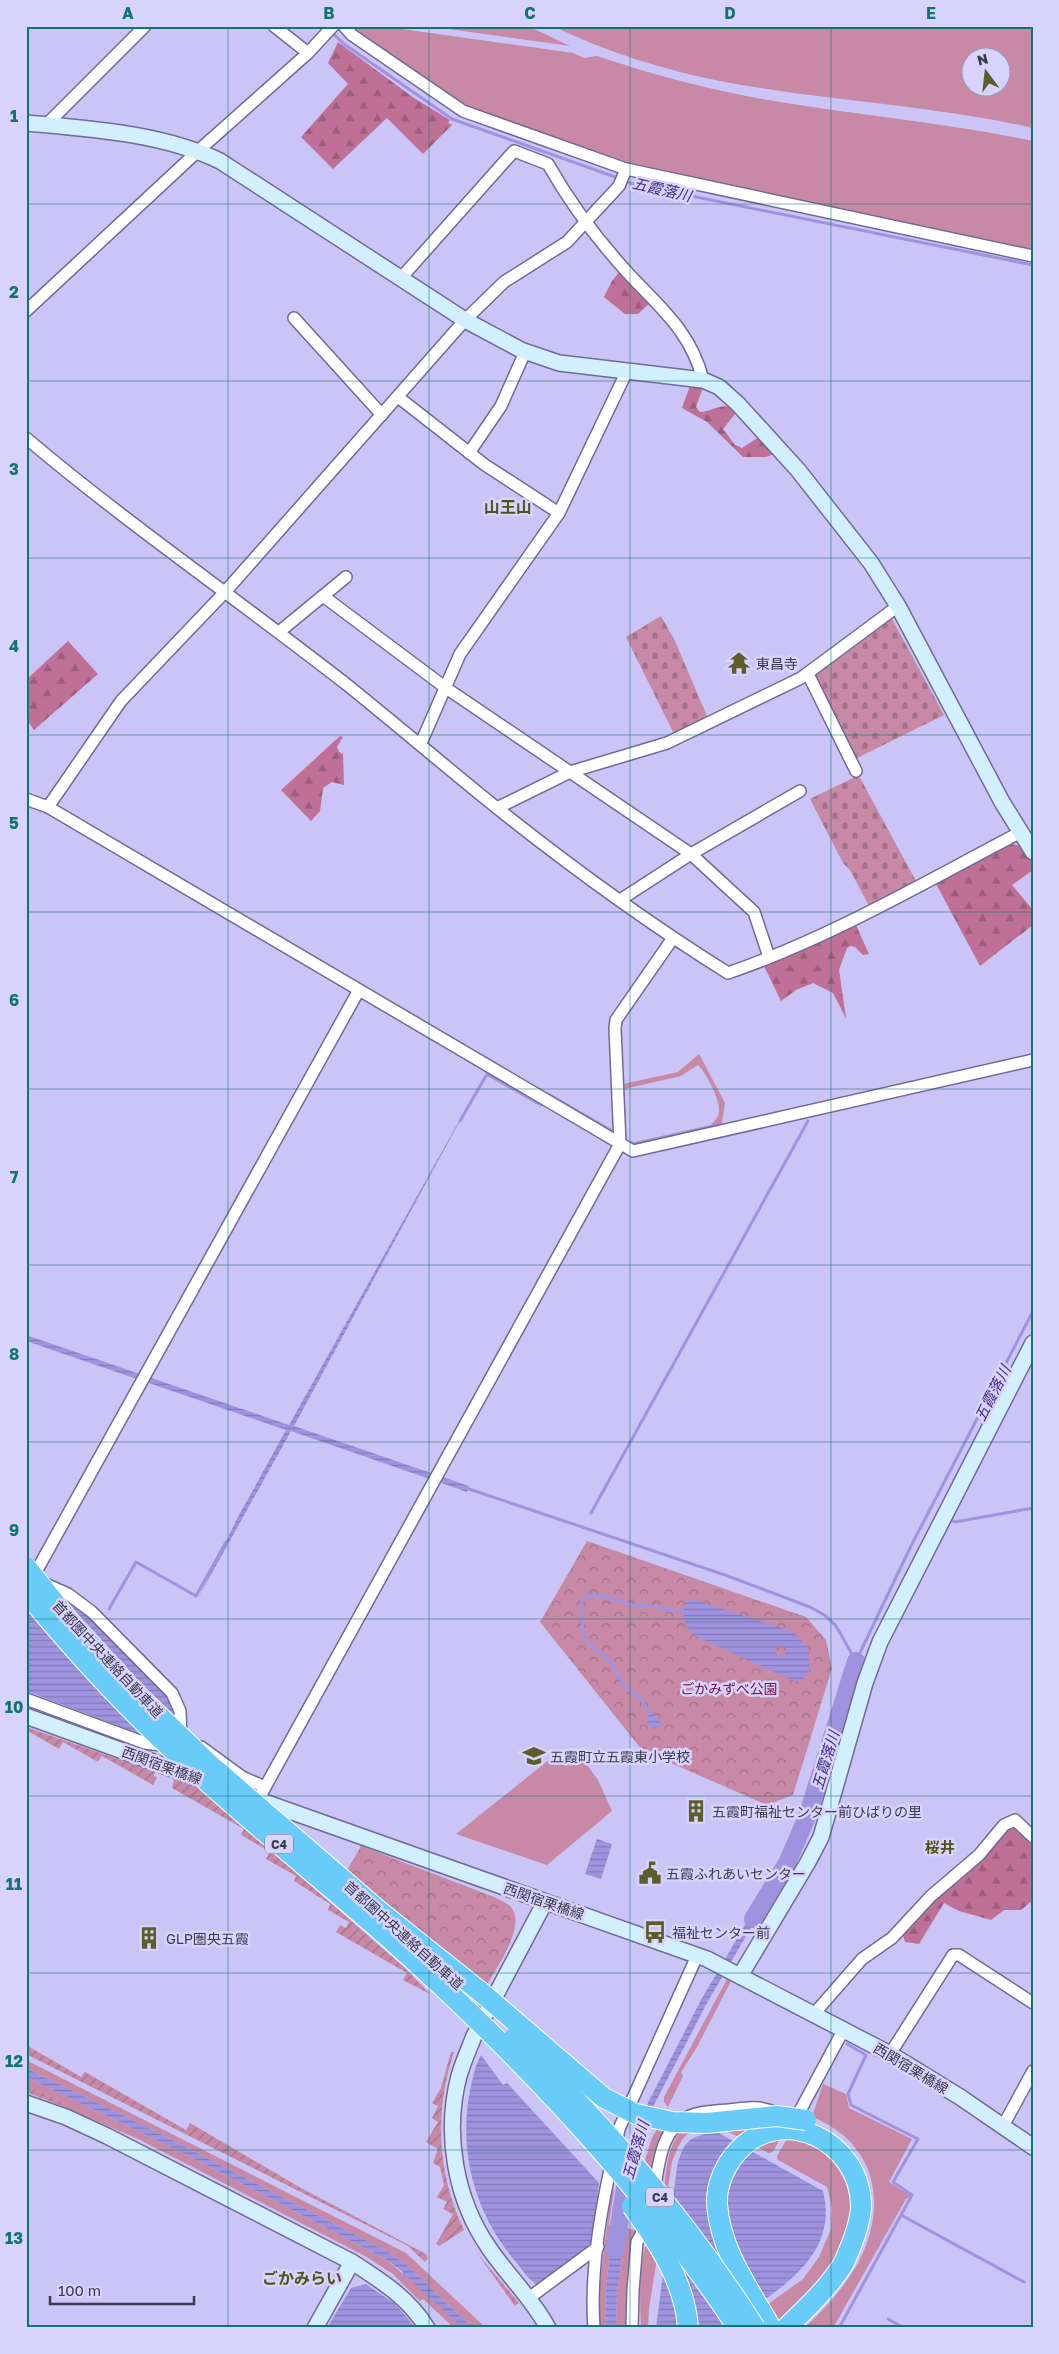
<svg xmlns="http://www.w3.org/2000/svg" width="1059" height="2354" font-family="'Golos Text','Noto Sans JP',sans-serif">
	<style>
		.grass { fill: #c789a5; fill-rule: evenodd }
		.forest { fill: url(#forest-firs) }
		.cemetery { fill: url(#cemetery-stones) }
		.park { fill: url(#park-crowns) }
		.garden { fill: url(#garden-furrows) }
		.water { fill: url(#water-rules); fill-rule: evenodd }
		.lines { fill: none; stroke-linecap: round; stroke-linejoin: round }
		.stream { stroke: #9f93df; stroke-width: 3 }
		.river { stroke: #9f93df; stroke-width: 18 }
		.street-casing { stroke: #716a98; stroke-width: 14 }
		.secondary-casing { stroke: #716a98; stroke-width: 18 }
		.highway-casing { stroke: #fff; stroke-width: 22 }
		.street { stroke: #fff; stroke-width: 11 }
		.secondary { stroke: #d2effd; stroke-width: 15 }
		.highway { stroke: #69cbf8; stroke-width: 20 }
		.highway-bridge-casing { stroke: #fff; stroke-width: 22; stroke-linecap: butt }
		.highway-bridge { stroke: #69cbf8; stroke-width: 20 }
		.grid { fill: none; stroke: #0f766e; stroke-width: 1; stroke-opacity: 0.55 }
		.labels { text-anchor: middle; dominant-baseline: central; stroke-width: 5; stroke-linejoin: round; paint-order: stroke }
		.shield { fill: #d8d3fc; stroke: #6b6882; stroke-width: 1 }
		.shield-label { font-size: 12px; font-weight: bold; fill: #3c3a4e }
		.poi-label { font-size: 14px; fill: #3c3a4e; stroke: #d8d3fc; text-anchor: start }
		.street-label { font-size: 14px; fill: #3c3a4e; stroke: #d8d3fc }
		.park-label { font-size: 14px; fill: #710f49; stroke: #d8d3fc }
		.water-label { font-size: 15px; font-style: italic; fill: #442c83; stroke: #d8d3fc }
		.neighbourhood-label { font-size: 15px; font-weight: bold; fill: #525318; stroke: #d8d3fc }
		.quarter-label { font-size: 16px; font-weight: bold; fill: #525318; stroke: #d8d3fc }
		.neatline { fill: none; stroke: #0f766e; stroke-width: 2 }
		.grid-label { font-size: 16px; text-anchor: middle; font-weight: bold; fill: #0f766e }
	</style>
	<defs>
		<pattern id="forest-firs" width="22" height="20" patternUnits="userSpaceOnUse" patternTransform="scale(1.25)"><rect width="22" height="20" fill="#bf7096"/><path d="M5 1l3.5 6h-7zM16 11l3.5 6h-7z" fill="#9c5d7d"/></pattern>
		<pattern id="cemetery-stones" width="16" height="16" patternUnits="userSpaceOnUse" patternTransform="scale(1.25)"><rect width="16" height="16" fill="#c789a5"/><path d="M2 7V4a2 2 0 0 1 4 0v3zM10 15v-3a2 2 0 0 1 4 0v3z" fill="#a37189"/></pattern>
		<pattern id="park-crowns" width="20" height="18" patternUnits="userSpaceOnUse" patternTransform="scale(1.25)"><rect width="20" height="18" fill="#c789a5"/><path d="M2 6a3 3 0 1 1 6 0M12 15a3 3 0 1 1 6 0" fill="none" stroke="#a37189"/></pattern>
		<pattern id="garden-furrows" width="10" height="10" patternUnits="userSpaceOnUse" patternTransform="scale(1.25)"><rect width="10" height="10" fill="#c789a5"/><path d="M-1 1l2-2M0 10L10 0M9 11l2-2" fill="none" stroke="#a37189"/></pattern>
		<pattern id="water-rules" width="6" height="5" patternUnits="userSpaceOnUse" patternTransform="scale(1.25)"><rect width="6" height="5" fill="#9f93df"/><path d="M0 2.5h6" fill="none" stroke="#8379b7"/></pattern>
	</defs>
	<rect width="100%" height="100%" fill="#cbc4f7"/>
	<g class="grass">
		<path d="M353,26H381L573,53L584,58L597,56C651,74 706,89 762,99C852,115 943,122 1033,141V251L633,167L468,109L354,31Z"/>
		<path d="M427,26H528L570,46Z"/>
		<path d="M553,26H1033V128C932,105 827,101 725,82C667,71 606,52 553,26ZM972,58H1002V88H972Z"/>
		<path d="M699,1054L725,1103L721,1129L635,1147L627,1141L635,1142L711,1125C714,1121 719,1117 719,1112C721,1101 705,1071 698,1065L681,1076L624,1089L623,1084L678,1072Z"/>
		<path d="M576,1750L598,1780L612,1811L547,1865L456,1834L554,1756L559,1762Z"/>
		<path d="M727,1979L731,1981L697,2047L681,2072L683,2076L668,2107L664,2102V2097Z"/>
		<path d="M26,2060L406,2253L486,2328H473L406,2264L385,2250L153,2130L26,2068Z"/>
		<path d="M26,2077L191,2157L387,2260C392,2264 404,2276 407,2276L462,2328H454L423,2299L420,2301L393,2274L365,2256L140,2140L65,2107L66,2104L26,2085Z"/>
		<path d="M823,2084L846,2094L849,2108L912,2139L889,2182L911,2196L906,2199L833,2328H804C825,2309 844,2288 858,2263C889,2205 876,2142 812,2117Z"/>
		<path d="M758,2111L770,2114L787,2126L773,2152L768,2153L718,2126C687,2131 683,2132 672,2162L649,2309L648,2328H641C640,2300 638,2271 646,2244C650,2233 658,2224 661,2213C667,2186 662,2152 682,2130C699,2111 734,2112 758,2111Z"/>
		<path d="M659,2125L671,2127C656,2138 656,2158 653,2175L644,2163L652,2138Z"/>
		<path d="M790,2134L802,2135L844,2165L853,2215L837,2261L778,2328L764,2307L803,2279L819,2257L831,2229L832,2208L827,2187L778,2160L777,2156Z"/>
		<path d="M612,2187L614,2190L609,2225L613,2226L606,2287L605,2328H599V2290Z"/>
		<path d="M636,2219L641,2228L628,2328H616L617,2293L626,2228L634,2230Z"/>
	</g>
	<g class="forest">
		<path d="M338,42L414,98L450,120L448,123L452,125L423,154L387,118L333,169L301,137L348,84L328,63Z"/>
		<path d="M620,271L651,302L638,314H625L604,297L612,281Z"/>
		<path d="M691,383L698,385L702,390L696,407L700,412C712,412 729,398 735,414L723,429L735,445L742,448L759,437L777,453L766,457H743L707,422L682,408Z"/>
		<path d="M68,641L98,674L34,730L26,718V680Z"/>
		<path d="M340,736L343,737L337,747L339,752L343,754L344,785L332,782L323,788L320,811L311,821L281,790Z"/>
		<path d="M1011,844L1022,846L1033,864V870L1012,885L1033,910V925L980,966L936,884Z"/>
		<path d="M855,923L869,954L863,955L855,947L851,946L847,948L839,970L846,1018L833,993L813,983L796,990L781,1001L764,966Z"/>
		<path d="M1011,1827L1017,1828L1033,1843V1900L1021,1910H1004L991,1920L959,1911L944,1903L919,1944L905,1942L903,1935L905,1930L1000,1831Z"/>
	</g>
	<g class="cemetery">
		<path d="M661,616L675,641L709,721L677,734L673,732L626,637Z"/>
		<path d="M891,617L944,715L855,759L813,677Z"/>
		<path d="M857,776H859L916,881L869,906L850,870L843,863L810,799Z"/>
	</g>
	<g class="park">
		<path d="M587,1541L806,1617L826,1640L832,1668L793,1795L767,1805L657,1757L650,1760L540,1622Z"/>
		<path d="M361,1846L494,1897C499,1900 508,1903 511,1907C527,1926 495,1970 485,1988L346,1872Z"/>
	</g>
	<g class="garden">
		<path d="M26,1727L155,1772L154,1776L157,1777L153,1785L102,1756L98,1762L63,1742L59,1749L26,1730Z"/>
		<path d="M174,1779L199,1788L405,1968L430,1994L403,1980L407,1973L336,1932L340,1925L346,1928L349,1922L328,1910L330,1904L294,1881L296,1876L266,1859L270,1852L241,1835L244,1829L172,1788Z"/>
		<path d="M26,2045L81,2077L85,2072L186,2130L190,2123L301,2188L426,2254L428,2258L425,2262L408,2246L26,2054Z"/>
		<path d="M451,2052H454C434,2112 437,2173 464,2230L439,2246L436,2244L453,2214L443,2209L447,2202L437,2197L444,2185L440,2167L433,2163L438,2149L426,2142L438,2122L432,2118L438,2106L432,2103L441,2088Z"/>
		<path d="M26,2085L66,2104L65,2107L26,2092Z"/>
		<path d="M477,2253L519,2303L515,2306Z"/>
	</g>
	<g class="water">
		<path d="M487,1071L294,1426L469,1486L467,1492L291,1431L198,1598L238,1517L286,1430L26,1341V1335L289,1425Z"/>
		<path d="M62,1595L98,1623L171,1701L176,1712L177,1735L156,1740L26,1691V1610Z"/>
		<path d="M692,1599L793,1632C799,1638 805,1643 808,1651C813,1662 809,1683 794,1681L695,1636C685,1627 681,1616 685,1603ZM782,1645L786,1648V1652L783,1656H779L775,1652L776,1648Z"/>
		<path d="M651,1713L661,1723L659,1727L654,1729L647,1724L648,1714Z"/>
		<path d="M597,1839L612,1844L601,1879L585,1874Z"/>
		<path d="M762,1896L767,1900L707,2003L643,2126L630,2177L626,2172L637,2124L701,2000Z"/>
		<path d="M481,2055L503,2085L507,2083L599,2183L591,2245L539,2286C529,2281 522,2269 515,2261C476,2215 459,2155 469,2096C472,2082 474,2067 481,2055Z"/>
		<path d="M26,2068L153,2130L385,2250L406,2264L473,2328H462L407,2277L404,2278L401,2276L403,2272L387,2260L191,2157L26,2077Z"/>
		<path d="M717,2132L823,2191C837,2247 795,2279 754,2307C745,2313 732,2326 721,2328C701,2331 677,2328 656,2328L677,2167C684,2139 690,2136 717,2132Z"/>
		<path d="M613,2226L626,2228L617,2293L616,2328H605L606,2287Z"/>
		<path d="M366,2284L395,2304L416,2328H327L351,2288Z"/>
	</g>
	<g class="lines">
		<g class="stream">
			<path d="M325,26L344,44L452,119L618,178"/>
			<path d="M624,181L637,185L1033,265"/>
			<path d="M548,1094L612,1131"/>
			<path d="M460,1121L487,1074L541,1105"/>
			<path d="M630,1143L635,1144L718,1125"/>
			<path d="M466,1488L725,1575L810,1607L826,1616L836,1626L856,1661"/>
			<path d="M591,1513L808,1121"/>
			<path d="M951,1520L955,1522L1033,1508"/>
			<path d="M109,1609L136,1562L196,1596L226,1542"/>
			<path d="M856,1661L911,1546L1033,1311"/>
			<path d="M650,1714L641,1699L624,1686L613,1664L588,1643L584,1636L580,1604L586,1596L598,1595L632,1605L651,1606L683,1612"/>
			<path d="M901,2215L1024,2282"/>
			<path d="M888,2319L904,2328"/>
			<path d="M839,2328L912,2195L893,2182L918,2139L851,2105L848,2094L866,2055L847,2044"/>
		</g>
		<g class="river">
			<path d="M753,1919L787,1863L807,1817L856,1661"/>
			<path d="M615,2250L628,2169"/>
		</g>
		<defs>
			<g id="street">
				<path d="M274,26L308,53"/>
				<path d="M344,26L352,35L463,111L626,169L1033,256"/>
				<path d="M46,125L145,26"/>
				<path d="M401,278L514,151L548,164C570,203 596,238 627,272C659,307 691,331 703,380"/>
				<path d="M26,311L198,151L308,53L333,26"/>
				<path d="M294,318L382,415"/>
				<path d="M398,397L485,465L559,513"/>
				<path d="M26,438C129,525 240,601 346,684C397,725 446,767 497,808C571,867 648,923 728,973C830,938 925,882 1021,832"/>
				<path d="M469,453L501,406L525,352"/>
				<path d="M323,596L446,688L691,854L754,912L769,957"/>
				<path d="M279,632L346,577"/>
				<path d="M808,674L856,771"/>
				<path d="M421,743L460,654L559,513L627,371"/>
				<path d="M26,799L48,807L633,1151L1033,1060"/>
				<path d="M48,807L121,701L225,592L465,320L504,282L567,242L619,186L626,169"/>
				<path d="M497,808L570,772L667,743L801,678L898,606"/>
				<path d="M620,900L691,854L800,791"/>
				<path d="M32,1579L359,990"/>
				<path d="M43,1583L68,1594L92,1612L172,1693L180,1711L181,1739"/>
				<path d="M26,1699L145,1743L169,1746"/>
				<path d="M201,1747L242,1777L265,1787"/>
				<path d="M258,1800L620,1144L615,1028L616,1020L673,938"/>
				<path d="M813,2015L862,1959L892,1938L931,1896L979,1855L1004,1825L1015,1820L1033,1837"/>
				<path d="M890,2054L953,1955H959L1033,2003"/>
				<path d="M794,2122L844,2029"/>
				<path d="M1003,2126L1033,2071"/>
				<path d="M616,2145L619,2129L697,1956"/>
				<path d="M654,2192C659,2164 660,2129 690,2116C701,2111 716,2111 728,2110C745,2108 760,2105 776,2113"/>
				<path d="M529,2298L598,2247"/>
				<path d="M594,2328C590,2274 600,2213 612,2161"/>
				<path d="M632,2328L633,2290L637,2242L647,2224"/>
			</g>
			<g id="secondary">
				<path d="M26,123C91,129 161,133 220,161L465,320L521,350L559,363L703,380L719,387L738,404L798,470L871,563L898,606L1002,802L1033,852"/>
				<path d="M26,1716L203,1780"/>
				<path d="M253,1798L707,1959L890,2054L960,2097L1033,2147"/>
				<path d="M545,1902L474,2036C469,2049 463,2062 459,2076C444,2133 455,2199 489,2248C508,2276 532,2298 548,2328"/>
				<path d="M740,1976L808,1862L821,1837L865,1683L880,1642L1033,1343"/>
				<path d="M26,2103L66,2117L107,2136L352,2262C380,2280 409,2298 427,2328"/>
				<path d="M315,2328L352,2262"/>
			</g>
			<path id="highway" d="M771,2328C749,2289 720,2250 717,2204C716,2186 725,2165 737,2152C782,2102 860,2141 861,2205C861,2219 856,2233 851,2246C848,2252 846,2260 842,2266C826,2290 806,2309 786,2328"/>
		</defs>
		<use href="#street" class="street-casing"/>
		<use href="#secondary" class="secondary-casing"/>
		<use href="#highway" class="highway-casing"/>
		<use href="#street" class="street"/>
		<use href="#secondary" class="secondary"/>
		<use href="#highway" class="highway"/>
		<defs>
			<g id="highway-bridge">
				<path d="M26,1567L70,1622L131,1689L209,1764L378,1910L482,1993L604,2098L636,2114L672,2122L707,2123L777,2116L806,2120"/>
				<path d="M26,1592C79,1657 137,1719 200,1775C261,1831 326,1882 388,1937C517,2052 642,2183 738,2328"/>
				<path d="M514,2038C605,2125 687,2221 755,2328"/>
				<path d="M632,2206C658,2242 685,2282 688,2328"/>
			</g>
		</defs>
		<use href="#highway-bridge" class="highway-bridge-casing"/>
		<use href="#highway-bridge" class="highway-bridge"/>
	</g>
	<path class="grid" d="M228,26V2328M429,26V2328M630,26V2328M831,26V2328M26,204H1033M26,381H1033M26,558H1033M26,735H1033M26,912H1033M26,1089H1033M26,1265H1033M26,1442H1033M26,1619H1033M26,1796H1033M26,1973H1033M26,2150H1033"/>
	<defs>
		<symbol id="temple-bare" viewBox="-9 -9 18 18"><path d="M0-6L5-2H3V0L6.5 2.5H4V6H1.5V3h-3V6H-4V2.5H-6.5L-3 0V-2H-5Z" fill="#5c5d2b" stroke="#d8d3fc" stroke-width="2.5" paint-order="stroke"/></symbol>
		<symbol id="school-bare" viewBox="-9 -9 18 18"><path d="M0-5L7-2L0 1L-7-2ZM-4 1L0 2.5L4 1V4Q0 6-4 4Z" fill="#5c5d2b" stroke="#d8d3fc" stroke-width="2.5" paint-order="stroke"/></symbol>
		<symbol id="building-bare" viewBox="-9 -9 18 18"><path d="M-4-6H4V6H1V3H-1V6H-4ZM-2.5-4.3h1.7v1.8h-1.7ZM.8-4.3h1.7v1.8H.8ZM-2.5-1h1.7V.8h-1.7ZM.8-1h1.7V.8H.8Z" fill="#5c5d2b" stroke="#d8d3fc" stroke-width="2.5" paint-order="stroke"/></symbol>
		<symbol id="civic-bare" viewBox="-9 -9 18 18"><path d="M-.6-6.5H3V-4.5H.6V-3L4-1V1h2V6H-6V1h2V-1L-.6-3ZM-1.2 2.5V6h2.4V2.5Z" fill="#5c5d2b" stroke="#d8d3fc" stroke-width="2.5" paint-order="stroke"/></symbol>
		<symbol id="bus-bare" viewBox="-9 -9 18 18"><path d="M-5-6H5V4H4V6H2V4H-2V6H-4V4H-5ZM-3.5-4V0h7V-4ZM-3.5 1.2v1.5H-2V1.2ZM2 1.2v1.5H3.5V1.2Z" fill="#5c5d2b" stroke="#d8d3fc" stroke-width="2.5" paint-order="stroke"/></symbol>
	</defs>
	<g fill-rule="evenodd">
		<use href="#temple-bare" x="723" y="647" width="32" height="32"/>
		<use href="#school-bare" x="518" y="1740" width="32" height="32"/>
		<use href="#building-bare" x="680" y="1795" width="32" height="32"/>
		<use href="#civic-bare" x="634" y="1857" width="32" height="32"/>
		<use href="#bus-bare" x="639" y="1916" width="32" height="32"/>
		<use href="#building-bare" x="133" y="1922" width="32" height="32"/>
	</g>
	<g class="labels">
		<g class="shield">
			<rect x="265" y="1834.5" width="28" height="19" rx="4"/>
			<rect x="646" y="2187.5" width="28" height="19" rx="4"/>
		</g>
		<g class="shield-label">
			<text x="279" y="1844">C4</text>
			<text x="660" y="2197">C4</text>
		</g>
		<g class="poi-label">
			<text x="756" y="663">東昌寺</text>
			<text x="550" y="1756">五霞町立五霞東小学校</text>
			<text x="712" y="1811">五霞町福祉センター前ひばりの里</text>
			<text x="666" y="1873">五霞ふれあいセンター</text>
			<text x="672" y="1932">福祉センター前</text>
			<text x="166" y="1938">GLP圏央五霞</text>
		</g>
		<g class="street-label">
			<text transform="translate(108 1659) rotate(47)">首都圏中央連絡自動車道</text>
			<text transform="translate(162 1765) rotate(20)">西関宿栗橋線</text>
			<text transform="translate(544 1901) rotate(19)">西関宿栗橋線</text>
			<text transform="translate(404 1935) rotate(42)">首都圏中央連絡自動車道</text>
			<text transform="translate(911 2068) rotate(31)">西関宿栗橋線</text>
		</g>
		<g class="park-label">
			<text x="729" y="1688">ごかみずべ公園</text>
		</g>
		<g class="water-label">
			<text transform="translate(662 189) rotate(13)">五霞落川</text>
			<text transform="translate(992 1393) rotate(-63)">五霞落川</text>
			<text transform="translate(825 1760) rotate(-73)">五霞落川</text>
			<text transform="translate(635 2150) rotate(-74)">五霞落川</text>
		</g>
		<g class="neighbourhood-label">
			<text x="940" y="1847">桜井</text>
		</g>
		<g class="quarter-label">
			<text x="508" y="507">山王山</text>
			<text x="302" y="2278">ごかみらい</text>
		</g>
	</g>
	<rect width="1059" height="2354" fill="none" stroke="#d8d3fc" stroke-width="55"/>
	<g transform="translate(986 72) rotate(345)"><circle r="24" fill="#d8d3fc" stroke="#9a96b6"/>
	<path d="M0-4L9 19L0 12L-9 19Z" fill="#5c5d2b"/>
	<text y="-8" font-size="14" font-weight="bold" text-anchor="middle" fill="#3c3a4e">N</text>
	</g>
	<path d="M50 2296v8h144v-8" fill="none" stroke="#3c3a4e" stroke-width="2.5"/>
	<text x="58" y="2296" font-size="15" fill="#3c3a4e" stroke="#d8d3fc" stroke-width="4" paint-order="stroke">100 m</text>
	<rect x="28" y="28" width="1004" height="2298" class="neatline"/>
	<g class="grid-label">
		<text x="128" y="19">A</text>
		<text x="329" y="19">B</text>
		<text x="530" y="19">C</text>
		<text x="730" y="19">D</text>
		<text x="931" y="19">E</text>
		<text x="14" y="122">1</text>
		<text x="14" y="298">2</text>
		<text x="14" y="475">3</text>
		<text x="14" y="652">4</text>
		<text x="14" y="829">5</text>
		<text x="14" y="1006">6</text>
		<text x="14" y="1183">7</text>
		<text x="14" y="1360">8</text>
		<text x="14" y="1536">9</text>
		<text x="14" y="1713">10</text>
		<text x="14" y="1890">11</text>
		<text x="14" y="2067">12</text>
		<text x="14" y="2244">13</text>
	</g>
</svg>
